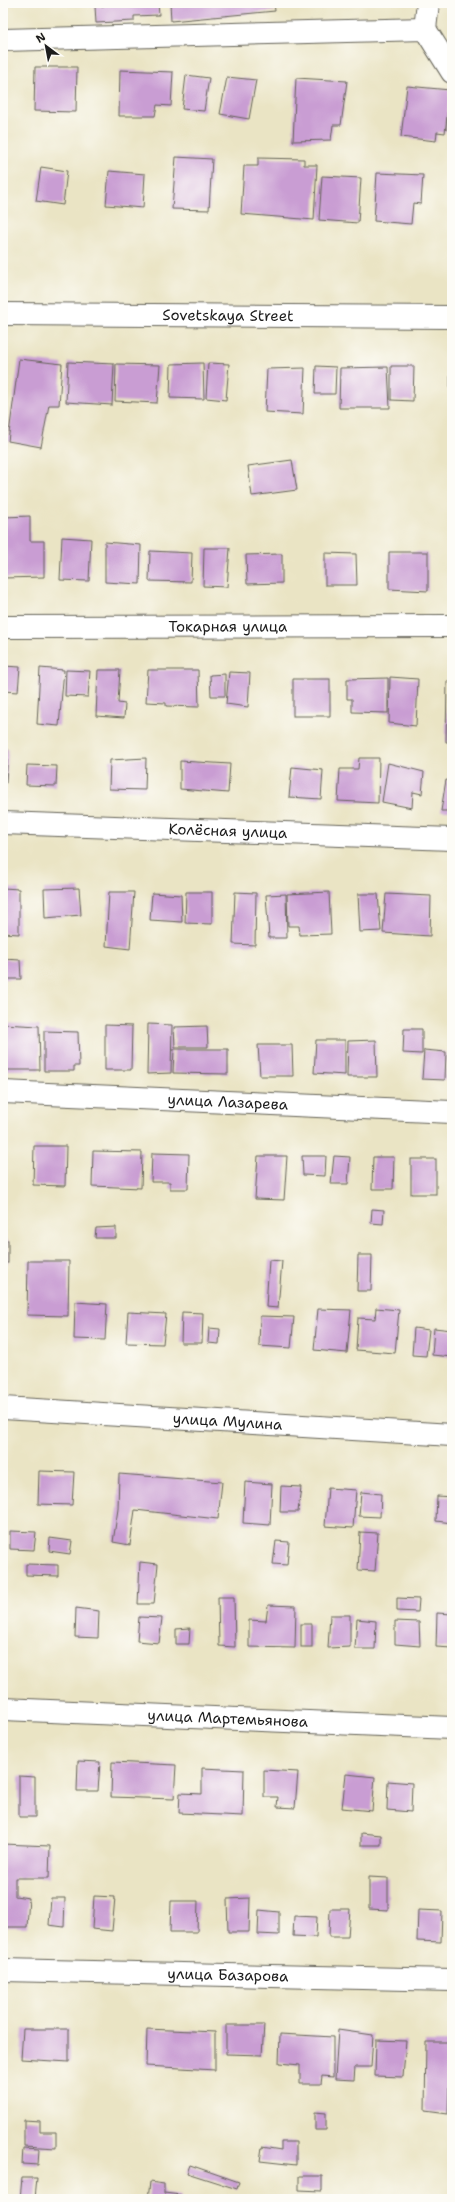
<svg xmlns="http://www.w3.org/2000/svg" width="455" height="2202" font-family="'Shantell Sans',sans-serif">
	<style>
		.building { fill: #c99dd3 }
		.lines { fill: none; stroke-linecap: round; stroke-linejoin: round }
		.minor-casing { stroke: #646257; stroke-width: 24 }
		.major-casing { stroke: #646257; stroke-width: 24 }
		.minor { stroke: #fff; stroke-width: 22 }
		.major { stroke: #fff; stroke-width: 22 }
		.labels { text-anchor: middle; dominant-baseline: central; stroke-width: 3.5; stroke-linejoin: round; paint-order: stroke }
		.street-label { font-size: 15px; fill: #1c1c1c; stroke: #fdfcf7 }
	</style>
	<rect width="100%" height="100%" fill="#fdfcf7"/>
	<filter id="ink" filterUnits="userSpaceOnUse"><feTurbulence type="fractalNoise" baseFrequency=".025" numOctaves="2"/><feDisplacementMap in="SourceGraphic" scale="8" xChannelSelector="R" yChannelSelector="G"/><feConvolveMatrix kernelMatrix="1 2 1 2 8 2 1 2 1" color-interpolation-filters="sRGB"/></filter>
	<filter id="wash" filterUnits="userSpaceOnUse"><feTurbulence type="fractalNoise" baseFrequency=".012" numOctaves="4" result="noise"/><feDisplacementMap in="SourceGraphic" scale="16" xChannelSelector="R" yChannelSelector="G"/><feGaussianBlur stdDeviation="0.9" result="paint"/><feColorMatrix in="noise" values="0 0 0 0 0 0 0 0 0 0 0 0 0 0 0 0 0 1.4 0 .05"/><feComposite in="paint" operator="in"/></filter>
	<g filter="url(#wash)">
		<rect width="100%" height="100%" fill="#eae4c4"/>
		<g id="blocks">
			<g class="building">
				<path d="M104,3H158L159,15L134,16V21L96,23L95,6H104Z"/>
				<path d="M170,3H274L275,11L171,21Z"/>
				<path d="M35,67H77L76,112L34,111Z"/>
				<path d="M120,70L173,72L171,106L157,105L155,116H119Z"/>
				<path d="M186,75L209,78L204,111L182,109Z"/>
				<path d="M227,77L256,80L249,119L220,114Z"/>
				<path d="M296,78L347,81L341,125H333L331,140L293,141Z"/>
				<path d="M407,86L450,90L445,133L437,132L436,141L401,137Z"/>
				<path d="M451,91H452V130H447Z"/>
				<path d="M176,157L212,159L209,210L172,209Z"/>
				<path d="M258,158L304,159V165H317L314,220L241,214L244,166H258Z"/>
				<path d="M41,167L67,171L63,205L36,201Z"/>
				<path d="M109,171L145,174L143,208L106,205Z"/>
				<path d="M377,173L423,175L421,204L413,203L411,224L374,221Z"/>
				<path d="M322,176L361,178L358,223L319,220Z"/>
				<path d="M19,359L62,364L59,405H49L41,447L8,441Z"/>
				<path d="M68,362L114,364L112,405L66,402Z"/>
				<path d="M203,363L204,399L170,398L171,364Z"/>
				<path d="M208,363L229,364L226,400L206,398Z"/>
				<path d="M116,364L160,365L157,403L115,401Z"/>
				<path d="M316,366L336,367L335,394H315Z"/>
				<path d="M391,366H414L413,401L391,400Z"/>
				<path d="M388,367L390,408H339L340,368Z"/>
				<path d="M305,368L303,414L265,412L267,369Z"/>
				<rect x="450" y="368" width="2" height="33"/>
				<path d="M292,460L297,490L252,496L248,466Z"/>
				<path d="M30,516V541H44V577L3,578V517Z"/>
				<path d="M62,537L91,539L89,581L60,580Z"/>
				<path d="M105,542L141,545L140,584L105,582Z"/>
				<path d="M204,548H230L227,587L203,586Z"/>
				<path d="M150,551L192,553L191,582L149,581Z"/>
				<path d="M389,552H428V591L389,589Z"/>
				<path d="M325,553L356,554L357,585H325Z"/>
				<path d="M282,554V583L247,584L246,555Z"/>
				<path d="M449,557H452V591H448Z"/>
				<path d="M3,666L20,667L18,692L3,691Z"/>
				<path d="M40,668L64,670L59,726L37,724Z"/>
				<path d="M66,670L90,671L88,697L65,696Z"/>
				<path d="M98,670H120L118,703L125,704L124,718L96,716Z"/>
				<path d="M148,670H198L199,707L166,706V703L146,702Z"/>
				<path d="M229,672L250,673L248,707L226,704Z"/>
				<path d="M225,674V696H211L210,675Z"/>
				<path d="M390,677L418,679L416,726L389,723Z"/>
				<path d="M388,678V713L352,712V699H347V679Z"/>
				<rect x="293" y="679" width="37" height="37"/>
				<path d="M447,681H452V742H446Z"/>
				<path d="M3,749H8L6,783H3Z"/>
				<path d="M146,758L145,790L109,789L110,760Z"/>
				<path d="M359,758H379L378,803L338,801L340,769H358Z"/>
				<path d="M180,761L230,764L228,793L180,789Z"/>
				<path d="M388,763L424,772L422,794L413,792L412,808L382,802Z"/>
				<path d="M27,765L57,766L56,786L26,785Z"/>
				<path d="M292,767L323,770L321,799L289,797Z"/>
				<path d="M446,780L452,781V811H441Z"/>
				<path d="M3,888L19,889V934L3,933Z"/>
				<path d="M79,888L81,915L45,918L44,889Z"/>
				<path d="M109,892H134L130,949L106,946Z"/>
				<path d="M186,892H212V924L185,923Z"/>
				<path d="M235,892L256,893L255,945L233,944Z"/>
				<path d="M329,892L331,934L300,935L299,926H288L287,894Z"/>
				<path d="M152,893L181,895L182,922L150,920Z"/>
				<path d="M286,894L287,938H269L266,895Z"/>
				<path d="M358,894H378L381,931L360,932Z"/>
				<path d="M386,894L431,896L430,936L383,933Z"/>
				<path d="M3,959L20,960L21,979H3Z"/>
				<path d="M3,1024L39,1026L40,1070H3Z"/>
				<path d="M148,1024L172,1025L171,1073L147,1074Z"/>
				<path d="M105,1025L132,1026L131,1070H105Z"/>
				<path d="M207,1026L208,1047H175L174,1027Z"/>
				<path d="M404,1029H422V1054L403,1053Z"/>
				<path d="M44,1031L78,1032L79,1066H74V1071H44Z"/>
				<path d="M316,1040H345V1075L314,1073Z"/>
				<path d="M376,1040L377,1077H347L348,1041Z"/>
				<path d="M258,1045H292L293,1076H260Z"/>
				<path d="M174,1049H228V1074L173,1073Z"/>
				<path d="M424,1050L446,1052L445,1080L422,1079Z"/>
				<path d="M34,1146H66L65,1186L33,1185Z"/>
				<path d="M93,1151L142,1152L141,1188L92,1186Z"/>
				<path d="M152,1153L189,1154L188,1189H170V1182H151Z"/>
				<path d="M258,1156H287L284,1200L255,1199Z"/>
				<path d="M302,1156H326L325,1176L303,1175Z"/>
				<path d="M334,1156L350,1157L348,1184H331Z"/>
				<path d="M373,1157H394L393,1189H372Z"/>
				<rect x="411" y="1159" width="25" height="35"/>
				<path d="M372,1209L384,1210L383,1224L371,1223Z"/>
				<path d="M116,1227V1238H95L96,1228Z"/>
				<rect x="3" y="1240" width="5" height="23"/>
				<path d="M358,1255H372L371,1291H357Z"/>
				<path d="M269,1260L282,1261L278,1308L266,1307Z"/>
				<path d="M28,1261H69L68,1316L27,1315Z"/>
				<path d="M75,1302L107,1304L105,1340L74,1339Z"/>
				<path d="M376,1308L399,1310L395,1353L356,1350L358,1318L375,1319Z"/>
				<path d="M318,1309L351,1310L347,1353L314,1350Z"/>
				<path d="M128,1312L166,1314L163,1344L126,1343Z"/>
				<path d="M182,1312L203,1313L202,1343H181Z"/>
				<path d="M260,1316L294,1317L291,1348L259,1346Z"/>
				<path d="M209,1328L220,1329L219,1344L208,1343Z"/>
				<path d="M414,1328L429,1330L426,1356L412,1355Z"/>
				<path d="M434,1328L452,1330V1357L432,1355Z"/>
				<path d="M39,1471L74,1472L72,1505L38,1504Z"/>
				<path d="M119,1474L222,1482L218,1519L135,1510L130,1545L113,1542L118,1509Z"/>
				<path d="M3,1479H4L5,1507H3Z"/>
				<path d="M245,1482L272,1484L270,1525L243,1523Z"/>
				<path d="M281,1486L301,1487L298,1512H280Z"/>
				<path d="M328,1488L356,1490L353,1528L325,1526Z"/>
				<path d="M361,1492L381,1494L380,1517L359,1516Z"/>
				<path d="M437,1496L452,1497V1523L436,1521Z"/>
				<path d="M10,1531L36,1532L34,1550L10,1549Z"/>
				<path d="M360,1532L378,1533L375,1571L358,1570Z"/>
				<path d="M50,1538L72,1541L70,1554L49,1551Z"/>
				<path d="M276,1541L289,1542L287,1565L273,1564Z"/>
				<path d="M140,1562L158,1564L154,1604H138Z"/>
				<path d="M26,1564L58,1565V1576L26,1575Z"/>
				<path d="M218,1597H234L235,1647L219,1646Z"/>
				<path d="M397,1598L419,1599L418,1612L397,1611Z"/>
				<path d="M268,1605L296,1606L295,1648L249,1647V1620L266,1621Z"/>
				<path d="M76,1608L99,1611L98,1638L75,1637Z"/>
				<path d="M437,1613L452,1614V1648L436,1647Z"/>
				<path d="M330,1615H350V1647L328,1648Z"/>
				<path d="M139,1617L162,1618L159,1643L137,1641Z"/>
				<path d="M357,1619L376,1621L375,1649H355Z"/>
				<path d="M395,1621L419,1622L420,1646L395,1644Z"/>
				<rect x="301" y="1624" width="11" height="23"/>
				<path d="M190,1628L189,1644H176V1629Z"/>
				<path d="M78,1761L100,1762L98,1791H77Z"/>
				<path d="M112,1762L176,1765L174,1799L111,1797Z"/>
				<path d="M202,1768L244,1770L243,1816L179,1813L180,1793L202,1794Z"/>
				<path d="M264,1770L298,1772L295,1808L277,1807L278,1797H264Z"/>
				<path d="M346,1774L375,1777L372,1811L342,1808Z"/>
				<path d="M19,1776L35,1777V1817H19Z"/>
				<path d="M388,1781L412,1783L411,1812L387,1810Z"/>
				<path d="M361,1833L381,1835V1845H361Z"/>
				<path d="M3,1844L50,1846L49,1878H15V1896L29,1898L27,1927H3Z"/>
				<path d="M369,1877L388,1878V1910L369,1909Z"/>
				<path d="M94,1896L115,1897L112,1931L92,1929Z"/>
				<path d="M51,1898H65L64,1927L49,1925Z"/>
				<path d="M250,1898L249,1932H228L227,1899Z"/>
				<path d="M171,1901H198L197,1932H170Z"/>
				<path d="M330,1909H350L348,1937H329Z"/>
				<path d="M259,1910L279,1912V1935L258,1934Z"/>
				<path d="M418,1910L442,1911L441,1942L417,1941Z"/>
				<path d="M294,1916L317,1917L316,1937L293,1936Z"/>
				<path d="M226,2025H264L262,2055L226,2054Z"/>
				<path d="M23,2029H69V2062L21,2059Z"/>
				<path d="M147,2029L215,2032V2070L146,2066Z"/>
				<path d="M338,2030L373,2035L371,2067H355L354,2080L335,2079Z"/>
				<path d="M280,2034L333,2037V2077L322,2076L321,2084H300V2065L279,2063Z"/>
				<path d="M376,2040L406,2041L403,2077L375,2076Z"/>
				<path d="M426,2042H450L448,2114L425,2111Z"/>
				<path d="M315,2112L326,2113V2130H315Z"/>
				<path d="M24,2120L40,2121V2132H56V2148L24,2146Z"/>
				<path d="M281,2142H296V2165L260,2161L262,2147L281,2150Z"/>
				<path d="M23,2148L39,2149L38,2165L22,2164Z"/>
				<path d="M190,2165L239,2182L237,2189L187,2173Z"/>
				<path d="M299,2176H322V2191L299,2190Z"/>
				<path d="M22,2178H37L35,2199H20Z"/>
				<path d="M150,2182L164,2184V2193L181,2195L180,2199H148Z"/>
			</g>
		</g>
	</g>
	<g filter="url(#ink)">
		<use href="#blocks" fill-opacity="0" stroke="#646257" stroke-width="1"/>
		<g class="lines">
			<defs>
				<g id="minor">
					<path d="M425,29L428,3"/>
					<path d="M3,40L425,29L452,72"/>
					<path id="s1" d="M3,314L452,317"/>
					<path id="s2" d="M3,627L452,626"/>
					<path id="s3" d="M3,823L452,839"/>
					<path id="s4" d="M3,1092L452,1112"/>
					<path id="s5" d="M3,1408L452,1435"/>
					<path id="s6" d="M3,1709L452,1728"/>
				</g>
				<g id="major">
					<path id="s7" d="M3,1970L452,1980"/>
				</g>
			</defs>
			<use href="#minor" class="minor-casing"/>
			<use href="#major" class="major-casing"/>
			<use href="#minor" class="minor"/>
			<use href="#major" class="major"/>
		</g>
	</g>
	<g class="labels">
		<g class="street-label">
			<text stroke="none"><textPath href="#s1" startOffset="225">Sovetskaya Street</textPath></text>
			<text stroke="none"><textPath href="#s2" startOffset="225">Токарная улица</textPath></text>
			<text stroke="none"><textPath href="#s3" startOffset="225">Колёсная улица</textPath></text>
			<text stroke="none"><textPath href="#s4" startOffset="225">улица Лазарева</textPath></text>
			<text stroke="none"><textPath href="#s5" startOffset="225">улица Мулина</textPath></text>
			<text stroke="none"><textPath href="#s6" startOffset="225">улица Мартемьянова</textPath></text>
			<text stroke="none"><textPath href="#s7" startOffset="225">улица Базарова</textPath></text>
		</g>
	</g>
	<rect width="455" height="2202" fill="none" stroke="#fdfcf7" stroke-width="16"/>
	<g transform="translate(46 46) rotate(328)" stroke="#fdfcf7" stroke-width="3" paint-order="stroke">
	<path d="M0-3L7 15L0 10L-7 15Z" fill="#1c1c1c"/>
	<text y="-6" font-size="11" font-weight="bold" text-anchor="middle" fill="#1c1c1c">N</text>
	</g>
</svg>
